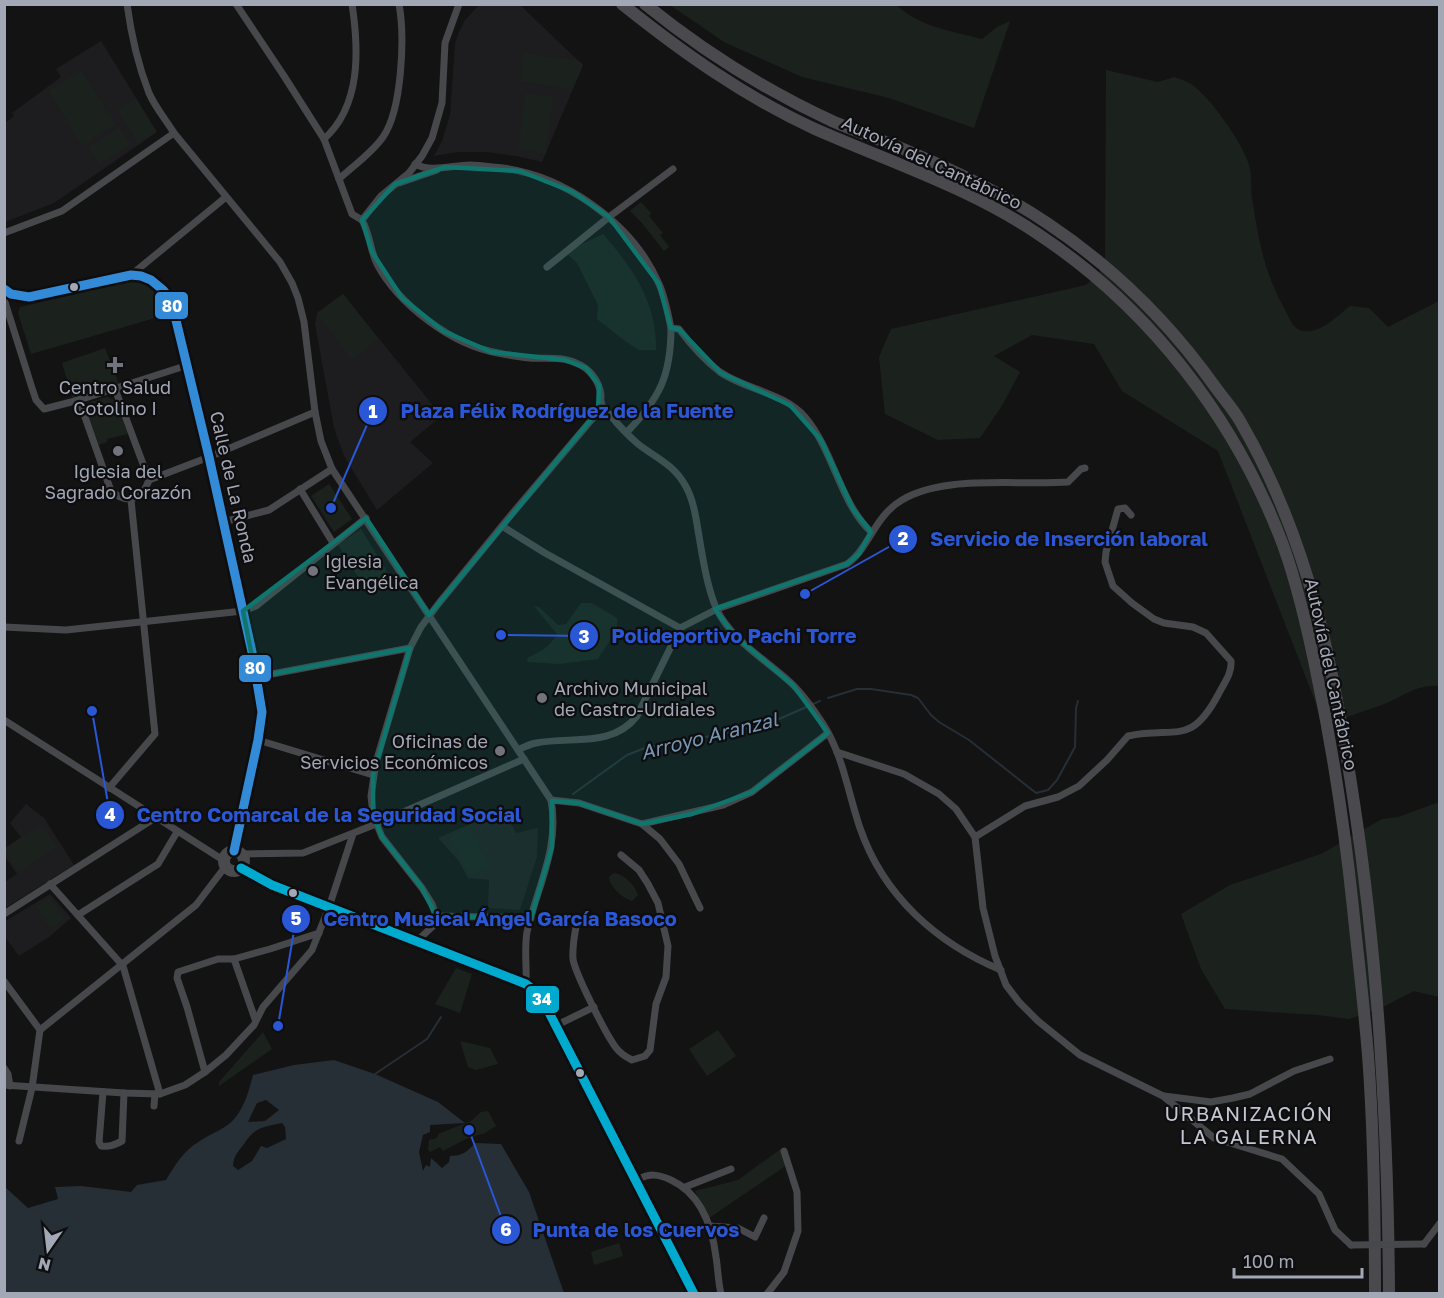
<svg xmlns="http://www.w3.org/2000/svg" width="1444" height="1298" font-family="'Golos Text',sans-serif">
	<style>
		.built { fill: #1d1d1f }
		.green { fill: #1b221d }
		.water { fill: #262e36; fill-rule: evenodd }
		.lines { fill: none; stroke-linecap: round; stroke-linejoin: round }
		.stream { stroke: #262e36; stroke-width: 2 }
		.minor { stroke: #47484c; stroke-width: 7 }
		.trunk { stroke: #4a4a4e; stroke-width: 12 }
		.motorway { stroke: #4a4a4e; stroke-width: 12 }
		.minor-bridge { stroke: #47484c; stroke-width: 7 }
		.bus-1-casing { stroke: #0e0d0f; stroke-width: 14 }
		.bus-2-casing { stroke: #0e0d0f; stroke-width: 14 }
		.bus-1 { stroke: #338bd7; stroke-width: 9 }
		.bus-2 { stroke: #00a9ce; stroke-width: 9 }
		.marked { fill: #0f766e; fill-opacity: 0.2; stroke: #0f766e; stroke-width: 4.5; stroke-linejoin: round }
		.bus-dot { fill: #a3a8b6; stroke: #0e0d0f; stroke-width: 2 }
		.poi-dot { fill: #71747d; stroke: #0e0d0f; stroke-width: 2 }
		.labels { text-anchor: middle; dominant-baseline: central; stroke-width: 4.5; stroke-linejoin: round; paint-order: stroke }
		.street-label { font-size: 18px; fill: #a3a8b6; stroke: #0e0d0f }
		.poi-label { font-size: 18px; fill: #a3a8b6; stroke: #0e0d0f }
		.water-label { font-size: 20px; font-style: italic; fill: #7796b3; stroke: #0e0d0f }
		.neighbourhood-label { font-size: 20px; letter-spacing: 1.5px; fill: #c4c7d1; stroke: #0e0d0f }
		.leader { fill: none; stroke: #2a57d5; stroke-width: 2 }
		.callout-dot { fill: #2a57d5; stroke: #0e0d0f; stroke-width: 2 }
		.mark-label { font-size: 18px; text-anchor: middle; font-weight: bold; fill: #fff }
		.callout-label { font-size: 20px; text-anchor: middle; font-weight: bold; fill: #2a57d5; stroke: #0e0d0f; stroke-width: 4.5; stroke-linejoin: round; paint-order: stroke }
		.line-badge { stroke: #0e0d0f; stroke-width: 2 }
		.badge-label { font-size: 16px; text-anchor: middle; font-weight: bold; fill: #fff }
	</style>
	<rect width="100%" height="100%" fill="#131313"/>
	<g class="built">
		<path d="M479,5H520L583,65L542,162L516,156L486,152H458L434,156L442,141L450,115L455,44L458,34L465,20Z"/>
		<path d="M101,41L157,132L54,203L5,222V123L14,116L12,113L61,77L56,69Z"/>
		<path d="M343,294L435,408L444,414L410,442L433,463L377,510L344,456L334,428L315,324L317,313Z"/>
		<path d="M26,804L44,818L74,865L7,907L5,903V882L17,874L5,857V848L21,837L10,823Z"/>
		<path d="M504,809L516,833L538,828L537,857L520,910L488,908L489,880L468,878L458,860L438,838Z"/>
		<path d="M50,894L71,918L49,937L19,956L5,937L4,922Z"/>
	</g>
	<g class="green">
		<path d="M670,5H896C923,28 948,30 982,39L997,27L1010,21L974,128L889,98L802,77L724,42Z"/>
		<path d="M524,53L579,61L583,65L573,89L520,81Z"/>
		<path d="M1106,70L1158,82L1174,77C1180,79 1186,81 1191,84C1210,97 1241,141 1248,162C1253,174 1250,185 1252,198C1259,241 1263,269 1284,308C1289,317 1292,329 1303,331C1321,334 1337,316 1350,306L1369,308L1388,327L1439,301V686C1416,684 1403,697 1382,705C1364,711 1342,719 1324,724L1218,451L1122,391L1094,344L1032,335L994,356L1020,372L1003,404L980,438L938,440L885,414L879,357L891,329L1086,285L1097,275L1105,264Z"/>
		<path d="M81,71L115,125L82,145L49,91Z"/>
		<path d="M526,93L553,97L546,154L518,149Z"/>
		<path d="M136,99L156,132L138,143L118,110Z"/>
		<path d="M119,128L130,145L99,163L89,147Z"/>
		<path d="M641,202L651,213L649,216L663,233L660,235L669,247L664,251L642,223L630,211Z"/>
		<path d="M603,234C633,268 657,303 656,350H639L625,341L597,319L598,305L577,263L565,252Z"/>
		<path d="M133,281C152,284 162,297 169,314L31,354L18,313L20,307Z"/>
		<path d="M343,294L378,339L352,359L317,313Z"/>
		<path d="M105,348L120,387L73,400L62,363Z"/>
		<path d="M107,397L114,400L128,434L107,439V442L99,445L86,410L88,403Z"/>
		<path d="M329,484L352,519L334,532L311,496Z"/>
		<path d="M361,529L388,573L365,588L338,545Z"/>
		<path d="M581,603H592L617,618V630L598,659L559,664L528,662L527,658C540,652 550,647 557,634L534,606L539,607L558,625L566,624Z"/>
		<path d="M1439,802V997L1414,991L1381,1008L1349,1019L1318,1015L1225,1009L1201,969L1181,914L1230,885L1321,854L1382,819L1398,817Z"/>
		<path d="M42,825L57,847L18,872L5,849Z"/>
		<path d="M468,826L489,865L470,876L449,837Z"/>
		<path d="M614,873C625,875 634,884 638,895L632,901C622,898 610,887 609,877Z"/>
		<path d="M50,897L64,919L50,928L36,906Z"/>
		<path d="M456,968L472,974L460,1013L435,1004Z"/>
		<path d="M718,1030L736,1056L707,1076L689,1049Z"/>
		<path d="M263,1032L272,1049L219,1086V1082Z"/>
		<path d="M460,1041L490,1048L498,1064L476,1070L468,1067Z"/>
		<path d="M488,1111L496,1126L485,1133L468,1138L443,1151L440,1147L430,1152L428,1149L429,1140L437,1138L438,1134L471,1121L481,1112Z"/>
		<path d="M782,1148L787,1165L709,1218L695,1191L738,1180Z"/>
		<path d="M619,1243L623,1256L594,1265L591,1252Z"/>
	</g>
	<path class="water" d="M334,1060L375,1074L438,1102L465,1123L430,1125V1132L423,1135L419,1152L423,1171L426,1165L430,1167L431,1158L442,1168L449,1162L450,1156C462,1156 467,1152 475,1143L501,1144L529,1192L564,1293H5V1187L28,1208L58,1199L55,1187L81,1186L131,1192L137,1185L166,1180C178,1161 183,1151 203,1139C214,1132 227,1128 235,1118C245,1106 249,1090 253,1075L294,1065ZM266,1100L279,1110L265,1121L248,1122L257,1103ZM282,1123L285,1127L286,1139L267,1148L261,1146L252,1161L238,1170L233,1166C234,1155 238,1152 244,1144C255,1127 263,1127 282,1123Z"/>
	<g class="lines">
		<g class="stream">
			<path d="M828,698L857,689H871L911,695L918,698L931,715L939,722L969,740L1036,793L1048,790L1057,780L1075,747L1076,708L1078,701"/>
			<path d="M573,794L627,755L645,748L722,734L770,723L820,701"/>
			<path d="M375,1074L427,1039L441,1017"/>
		</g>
		<g class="minor">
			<path d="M127,4C131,34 138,65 149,93C155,107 166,120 174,133L280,262L292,283L298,298L304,322L315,412L321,441L332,469L551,800C560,848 537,887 527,932C524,949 527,967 526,984"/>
			<path d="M236,4L284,76L324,139L352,214L362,220"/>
			<path d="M324,139C361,106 359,50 352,4"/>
			<path d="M415,164C431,173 453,165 470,165C477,165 485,166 493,167C560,172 632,221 659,284C665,297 668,314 671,328L679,329C691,345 704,360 720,372C746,390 783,392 805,417C834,451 839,501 871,532"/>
			<path d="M339,179C353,166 372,153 383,137C402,110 405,37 399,4"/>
			<path d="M399,183L437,170"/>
			<path d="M362,220C370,234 370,250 377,264C399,305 452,345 498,353C508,355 519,357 529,358C544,359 562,356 576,363C589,368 599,380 601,395C601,399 600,401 602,405C604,409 609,414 612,417C619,426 629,436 638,444C656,458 673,464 685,485C694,500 696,519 699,536C703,560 707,586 716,608C731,640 765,659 790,682C802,693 814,710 823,724C843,755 848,793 860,828C883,895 936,943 1001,970"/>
			<path d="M362,220L381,196L409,173L422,156L432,138L442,103L445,43L459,4"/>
			<path d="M4,233L62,211L174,133"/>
			<path d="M547,267L609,217L673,169"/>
			<path d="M131,275L226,197"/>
			<path d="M4,299L32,388L36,400L44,409L79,400L188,365"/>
			<path d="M115,389L149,480"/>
			<path d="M79,400L111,491C128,505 142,500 149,480"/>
			<path d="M627,432C660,398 671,375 671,328"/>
			<path d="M149,480L209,457L315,412"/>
			<path d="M300,489L333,543"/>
			<path d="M223,522L269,510L332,469"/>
			<path d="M502,526L545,553L680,628"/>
			<path d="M4,627L66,630L243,611L256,606L366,518"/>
			<path d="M256,677L410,648"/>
			<path d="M4,720L223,860"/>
			<path d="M258,740L373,775"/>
			<path d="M518,750C524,747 530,744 536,743C572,736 612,748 637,716L680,628L717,609L847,564C866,552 874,520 896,504C937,473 1018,486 1068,482L1081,469L1085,468"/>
			<path d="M837,752L904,774L939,794L956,809L975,837L983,908L995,956L1006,985L1019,1002L1038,1021L1080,1055L1163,1096L1214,1138L1282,1159L1319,1194L1335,1230L1351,1245"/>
			<path d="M109,788L155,734L131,500"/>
			<path d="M551,800L579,803L642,824L660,839L679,864L700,908"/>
			<path d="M642,824L723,805L752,792L828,733"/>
			<path d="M975,837L1025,806L1058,797L1079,786L1107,760L1128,736C1176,726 1190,747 1218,695C1224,683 1232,674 1231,661L1206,633L1193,627L1164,623L1154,619L1132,603L1113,586L1105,562L1106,552L1118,509L1125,508L1131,515"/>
			<path d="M241,854L303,853L376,824L524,759"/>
			<path d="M50,884L123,966L160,1094"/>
			<path d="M4,914L155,818"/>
			<path d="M78,915L158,864L177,832"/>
			<path d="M436,916L531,918"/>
			<path d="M577,921C575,933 572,946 573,959C575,973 607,1037 617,1049C621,1054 626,1057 632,1060L645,1056L650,1050L656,1004L666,977L668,946L658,903L648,884L639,870L621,855"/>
			<path d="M417,941L433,926L436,916L432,904L422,888L382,837L373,815L371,796L376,762L410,648L421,627L439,603L511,515L593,418L601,404"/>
			<path d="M234,959L255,1019"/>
			<path d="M4,981L40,1030L32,1088L19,1141"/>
			<path d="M557,1025L594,1007"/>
			<path d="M40,1030L196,905L225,867"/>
			<path d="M4,1068L8,1074L10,1086"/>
			<path d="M205,1072L187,1007L177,978L178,972L218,959H234L270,949L319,933"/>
			<path d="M4,1085L124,1093L160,1094L185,1085L205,1072L226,1055L254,1025L263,1007L312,950L329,907L353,834"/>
			<path d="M103,1092L99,1142L101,1146C110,1147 114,1145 122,1141L124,1093"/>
			<path d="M1164,1096L1211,1102L1233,1098L1250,1094L1294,1071L1330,1059"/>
			<path d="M154,1106L155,1094"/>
			<path d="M637,1180C650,1173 658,1174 671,1180C701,1194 712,1225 716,1257C718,1269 718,1281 721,1294"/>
			<path d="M685,1187L731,1169"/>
			<path d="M709,1226L738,1228L755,1237L764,1218"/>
			<path d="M1424,1244L1440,1223"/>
			<path d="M767,1294L784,1272L798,1231L797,1192L784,1151"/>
		</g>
		<g class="trunk">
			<path d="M4,289L11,294L29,297L131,275L141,276L151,280L163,290L168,296L174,312L209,457L252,652L262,712L258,740L234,851"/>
			<circle cx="234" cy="861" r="10"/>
			<path d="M241,868L272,885L526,984L540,995L694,1294"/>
		</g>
		<g class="motorway">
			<path d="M622,4C682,52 745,97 815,129C890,162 970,188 1038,234C1150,308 1236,420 1283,545C1299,589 1309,635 1318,680C1334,756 1345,832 1353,908C1358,957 1364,1006 1368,1055C1374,1134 1375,1214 1375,1294"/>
			<path d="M645,4C703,51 765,90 832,121C855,131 878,139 901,148C949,168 1004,194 1047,223C1113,267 1170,323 1216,388C1224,399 1233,409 1240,421C1310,541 1334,668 1354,803C1379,966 1388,1129 1389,1294"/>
		</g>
		<path class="minor-bridge" d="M1351,1245L1424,1244"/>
		<defs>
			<path id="bus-1" d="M4,289L11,294L29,297L131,275L141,276L151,280L163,290L168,296L174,312L209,457L252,652L262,712L258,740L234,851"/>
			<path id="bus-2" d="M241,868L272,885L526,984L540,995L694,1294"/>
		</defs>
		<use href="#bus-1" class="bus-1-casing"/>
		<use href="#bus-2" class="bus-2-casing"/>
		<use href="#bus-1" class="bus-1"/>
		<use href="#bus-2" class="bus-2"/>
	</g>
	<path class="marked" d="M445,167L520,171L573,192L609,217L659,284L671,328L679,329L721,373L790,405L821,440L853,509L871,532L859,554L847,564L715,609L734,635L793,685L828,733L752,792L692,814L642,824L579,803L552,801V847L531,918L436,916L422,888L382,837L373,815V775L410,648L256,677L243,611L366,518L429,615L598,411L599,385L586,368L565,360L491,352L443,331L402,298L372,252L362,220L395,184Z"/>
	<g class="bus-dot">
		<circle cx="74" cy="287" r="5"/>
		<circle cx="293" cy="893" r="5"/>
		<circle cx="580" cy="1073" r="5"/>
	</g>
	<g class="poi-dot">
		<path d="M112 356h6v6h6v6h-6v6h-6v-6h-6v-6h6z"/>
		<circle cx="118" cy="451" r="6"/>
		<circle cx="313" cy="571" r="6"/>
		<circle cx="542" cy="698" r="6"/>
		<circle cx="500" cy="751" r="6"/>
	</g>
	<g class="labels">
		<g class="street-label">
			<text transform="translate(932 162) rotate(25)">Autovía del Cantábrico</text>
			<text transform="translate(234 487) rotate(77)">Calle de La Ronda</text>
			<text transform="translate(1332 674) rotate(78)">Autovía del Cantábrico</text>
		</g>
		<g class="poi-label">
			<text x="115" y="387">Centro Salud<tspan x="115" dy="21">Cotolino I</tspan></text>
			<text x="118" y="471">Iglesia del<tspan x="118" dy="21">Sagrado Corazón</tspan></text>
			<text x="325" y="561" text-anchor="start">Iglesia<tspan x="325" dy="21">Evangélica</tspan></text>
			<text x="554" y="688" text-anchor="start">Archivo Municipal<tspan x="554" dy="21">de Castro-Urdiales</tspan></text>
			<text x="488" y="741" text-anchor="end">Oficinas de<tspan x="488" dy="21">Servicios Económicos</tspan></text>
		</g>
		<g class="water-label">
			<text transform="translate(709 735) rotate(-14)">Arroyo Aranzal</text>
		</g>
		<g class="neighbourhood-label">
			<text x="1249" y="1113">URBANIZACIÓN<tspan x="1249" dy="23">LA GALERNA</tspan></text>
		</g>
	</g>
	<path class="leader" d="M331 508L373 411M805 594L903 539M501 635L584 636M92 711L110 815M278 1026L296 919M469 1130L506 1230"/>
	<g class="callout-dot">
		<circle cx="331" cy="508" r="6"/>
		<circle cx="805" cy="594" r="6"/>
		<circle cx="501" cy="635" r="6"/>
		<circle cx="92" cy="711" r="6"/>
		<circle cx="278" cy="1026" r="6"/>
		<circle cx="469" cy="1130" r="6"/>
		<circle cx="373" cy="411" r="15"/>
		<circle cx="903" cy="539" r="15"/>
		<circle cx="584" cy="636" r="15"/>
		<circle cx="110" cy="815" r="15"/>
		<circle cx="296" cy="919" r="15"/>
		<circle cx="506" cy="1230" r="15"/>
	</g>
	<g class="mark-label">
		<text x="373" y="418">1</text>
		<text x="903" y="545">2</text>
		<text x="584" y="643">3</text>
		<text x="110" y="821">4</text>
		<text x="296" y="925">5</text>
		<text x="506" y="1236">6</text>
	</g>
	<g class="callout-label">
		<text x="567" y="418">Plaza Félix Rodríguez de la Fuente</text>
		<text x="1069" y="546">Servicio de Inserción laboral</text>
		<text x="734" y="643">Polideportivo Pachi Torre</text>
		<text x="329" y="822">Centro Comarcal de la Seguridad Social</text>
		<text x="500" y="926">Centro Musical Ángel García Basoco</text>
		<text x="636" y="1237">Punta de los Cuervos</text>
	</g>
	<g class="line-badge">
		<rect x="154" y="291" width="35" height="29" rx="6" fill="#338bd7"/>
		<rect x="238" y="654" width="34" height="29" rx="6" fill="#338bd7"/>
		<rect x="525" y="985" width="35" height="29" rx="6" fill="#00a9ce"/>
	</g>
	<g class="badge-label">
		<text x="172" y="312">80</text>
		<text x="255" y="674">80</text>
		<text x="542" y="1005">34</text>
	</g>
	<rect width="1444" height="1298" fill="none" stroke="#a3a8b6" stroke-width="12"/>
	<g transform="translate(48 1250) rotate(194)" stroke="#0e0d0f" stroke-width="4.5" paint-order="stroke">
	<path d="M0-4.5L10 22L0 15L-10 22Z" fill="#a3a8b6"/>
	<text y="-9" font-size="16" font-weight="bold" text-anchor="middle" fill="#a3a8b6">N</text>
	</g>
	<path d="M1234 1268v9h128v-9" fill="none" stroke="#a3a8b6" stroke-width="3"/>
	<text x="1243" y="1268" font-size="18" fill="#a3a8b6" stroke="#0e0d0f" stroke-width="4.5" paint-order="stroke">100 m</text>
</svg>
